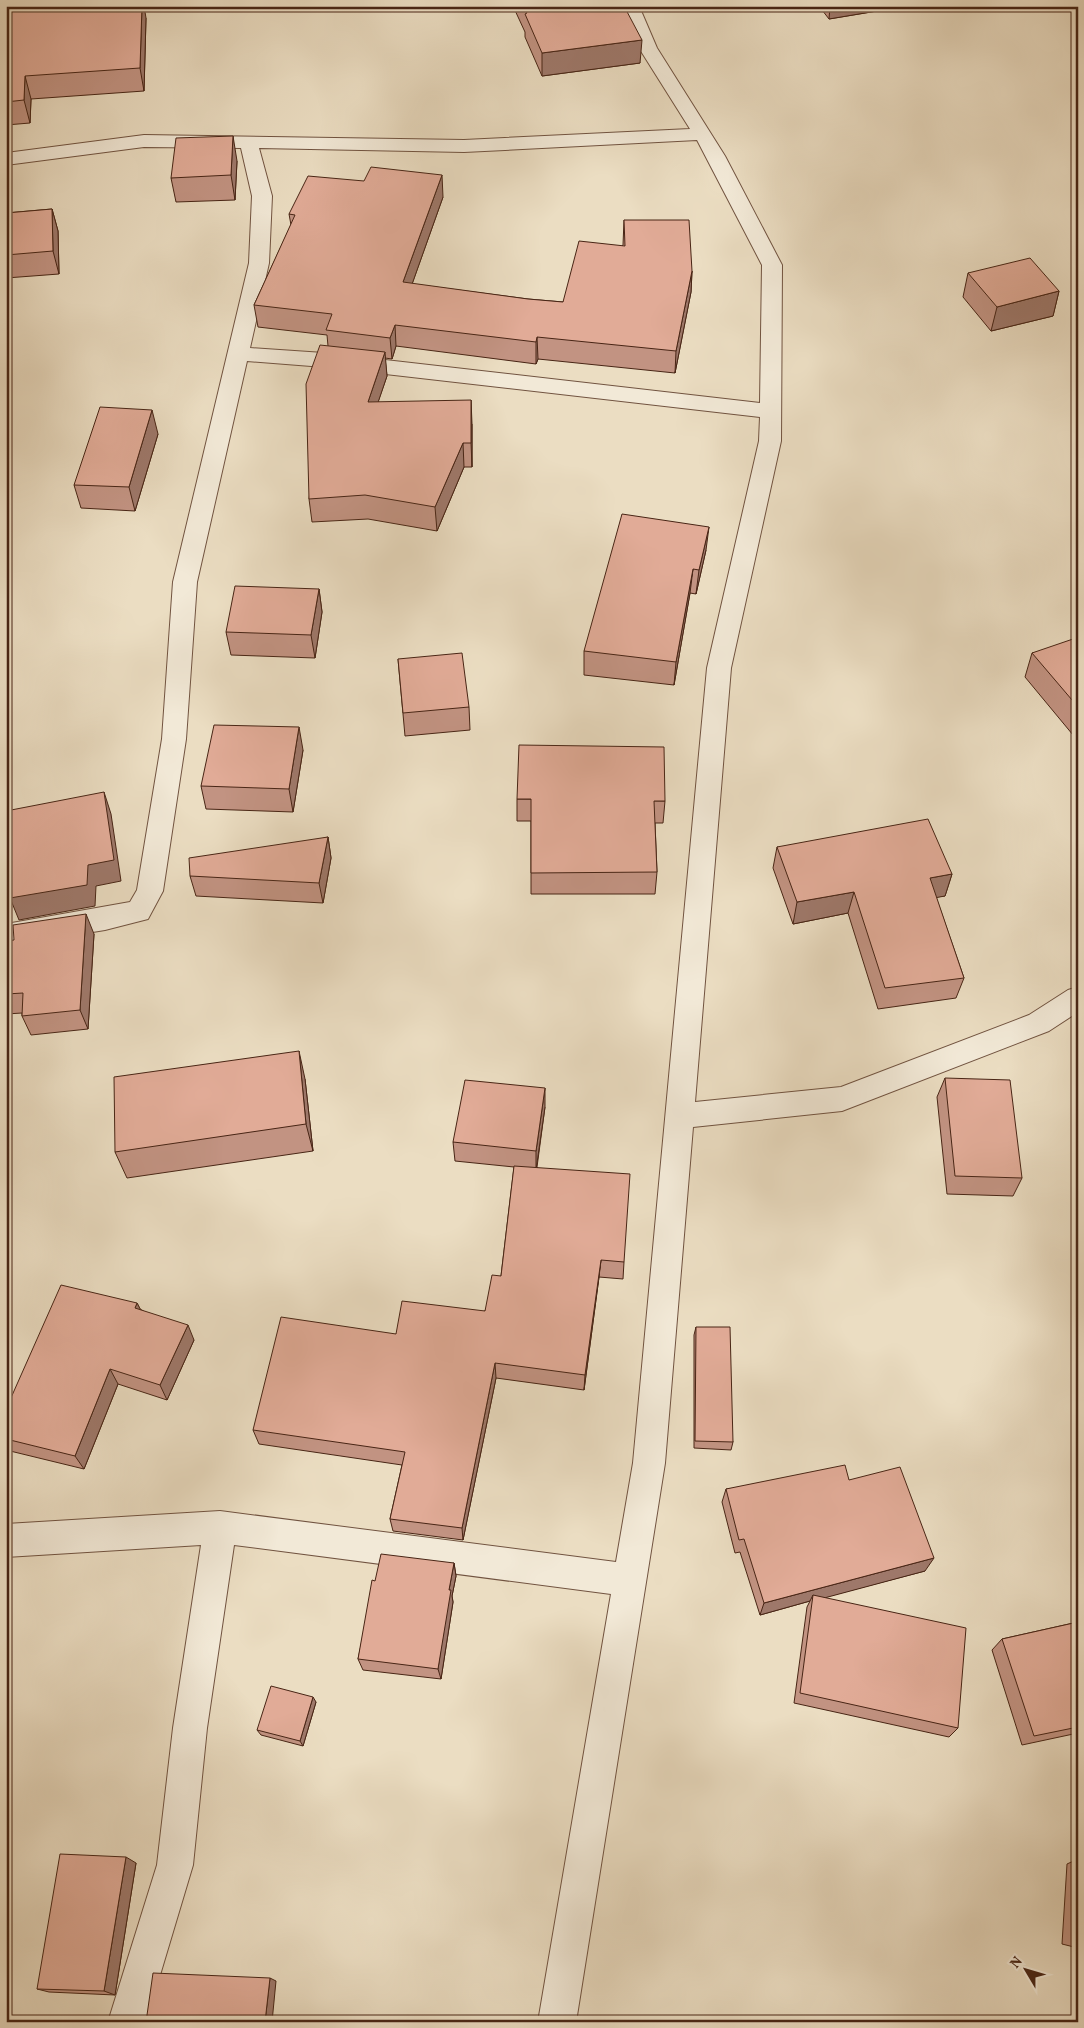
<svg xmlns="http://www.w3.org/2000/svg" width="1084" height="2028" font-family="Vollkorn,serif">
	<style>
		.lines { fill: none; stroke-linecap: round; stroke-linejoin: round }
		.street-casing { stroke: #715340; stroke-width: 2 }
		.street { fill: #f2e9d7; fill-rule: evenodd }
		.wall { fill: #c29382; stroke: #482515 }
		.shaded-wall { fill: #9e786a; stroke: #482515 }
		.building { fill: #e1ab97; stroke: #482515 }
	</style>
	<rect width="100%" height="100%" fill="#ebddc2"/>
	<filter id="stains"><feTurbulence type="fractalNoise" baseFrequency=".004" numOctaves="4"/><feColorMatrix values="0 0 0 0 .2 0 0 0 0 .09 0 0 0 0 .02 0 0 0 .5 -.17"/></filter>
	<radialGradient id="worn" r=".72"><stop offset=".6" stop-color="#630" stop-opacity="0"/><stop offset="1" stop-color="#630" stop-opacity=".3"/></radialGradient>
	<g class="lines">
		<defs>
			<path id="street" d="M622,6H639L657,48L725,156L782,265L781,441L731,668L695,1102L841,1087L1029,1015L1068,990L1078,987V1012L1049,1031L842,1111L693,1127L665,1463L576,2022H538L611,1594L234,1545L207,1728L193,1865L146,2022H108L157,1865L173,1728L201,1545L6,1557V1524L220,1511L616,1562L633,1463L707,668L759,441L760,417L324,367L247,361L197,582L186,739L163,891L148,919L105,930L6,946V924L130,902L137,890L162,739L173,582L249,263L252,196L241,148L144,147L6,165V153L144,135L464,140L690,129L639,48ZM697,140L762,265L760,403L324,353L250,348L269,263L272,196L259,148L464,152Z"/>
		</defs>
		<use href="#street" class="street-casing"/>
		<use href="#street" class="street"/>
	</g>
	<g class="wall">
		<path d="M6,6L146,18L144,91L31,99L30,123L6,125Z"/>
		<path d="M513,6H624L640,63L542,76L525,37V32Z"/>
		<path d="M819,6H878L877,11L829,19Z"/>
		<path d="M237,161L235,200L176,202L171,178Z"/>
		<path d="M443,197L412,284L528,299L563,302L623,245L624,220L692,271L691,292L675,373L538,359L536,364L396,346L392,359L385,358L387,376L378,402L472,424V467H464L437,531L368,519L312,522L309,499L328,346L327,335L258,327L254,305L291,225L289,214Z"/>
		<path d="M52,209L58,231L59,274L6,278V213Z"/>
		<path d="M968,273L1059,291L1053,316L991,331L963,297Z"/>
		<path d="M158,434L135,511L81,508L74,485Z"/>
		<path d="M706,550L696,594L690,593L674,685L584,675V651Z"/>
		<path d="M319,589L322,612L315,658L231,655L226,632Z"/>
		<path d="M1078,645V741L1025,677L1032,653Z"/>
		<path d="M398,659L469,707L470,730L405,736Z"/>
		<path d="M303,750L293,812L206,809L201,786Z"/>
		<path d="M517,799L665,801L663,823H655L657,872L655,894H531V821H517Z"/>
		<path d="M328,837L331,858L323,903L196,896L190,876Z"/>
		<path d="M777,847L952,874L945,896L936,897L964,978L956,998L878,1009L848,913L793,924L773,868Z"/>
		<path d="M94,934L88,1029L31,1035L22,1016V1013L6,1014V941Z"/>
		<path d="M945,1078L1022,1178L1013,1196L947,1194L937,1097Z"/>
		<path d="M305,1079L313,1151L127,1178L115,1152Z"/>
		<path d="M545,1107L537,1167L624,1262L623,1279L599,1277L584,1390L496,1378L463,1540L393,1531L390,1519L402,1465L259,1444L253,1430L396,1334L485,1311L501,1276L514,1167L455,1161L453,1142Z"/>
		<path d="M137,1303L140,1309L194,1340L167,1400L118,1384L84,1469L6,1450V1409Z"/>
		<path d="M696,1327L733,1442L731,1450L694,1448V1335Z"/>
		<path d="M849,1480L925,1571L825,1597L958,1728L949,1737L794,1703L807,1607L810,1601L760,1615L740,1552L735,1553L722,1502L726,1489Z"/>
		<path d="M454,1563L456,1576L452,1596L453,1602L441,1679L363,1670L358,1659L375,1581Z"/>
		<path d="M1078,1622V1733L1022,1745L992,1650L1002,1639Z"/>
		<path d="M316,1702L303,1746L261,1735L257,1730Z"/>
		<path d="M1078,1859V1948L1062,1944L1067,1864Z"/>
		<path d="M136,1863L115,1995L49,1992L37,1989Z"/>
	</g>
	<g class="shaded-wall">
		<path d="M142,6H144L146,18L144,91L140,68Z"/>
		<path d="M830,6H878L877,11L829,19Z"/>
		<path d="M642,40L640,63L542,76V53Z"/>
		<path d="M25,76L31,99L30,123L24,100Z"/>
		<path d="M233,136L237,161L235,200L231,175Z"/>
		<path d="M442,175L443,197L405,304L403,282Z"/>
		<path d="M52,209L58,231L59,274L53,251Z"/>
		<path d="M692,271L691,292L675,373L676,351Z"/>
		<path d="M1059,291L1053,316L991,331L997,307Z"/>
		<path d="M395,325L396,346L392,359L390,338Z"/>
		<path d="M537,337L538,359L536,364V342Z"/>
		<path d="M385,352L387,376L370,426L368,402Z"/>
		<path d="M471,400L472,424V467L471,443Z"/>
		<path d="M152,410L158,434L135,511L129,487Z"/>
		<path d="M463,443L464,467L437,531L435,507Z"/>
		<path d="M709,527L706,550L696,594L699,570Z"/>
		<path d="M693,569L690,593L674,685L676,662Z"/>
		<path d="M319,589L322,612L315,658L311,635Z"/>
		<path d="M299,727L303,750L293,812L289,789Z"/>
		<path d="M104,792L111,814L121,881L96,886L95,906L19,920L10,898L88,865Z"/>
		<path d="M328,837L331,858L323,903L319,883Z"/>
		<path d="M952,874L945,896L923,900L930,878Z"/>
		<path d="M854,892L848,913L793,924L797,902Z"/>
		<path d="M86,914L94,934L88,1029L80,1010Z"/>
		<path d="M299,1051L305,1079L313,1151L306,1124Z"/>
		<path d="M545,1088V1107L536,1170V1151Z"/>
		<path d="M601,1260L599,1277L584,1390L585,1375Z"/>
		<path d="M137,1303L145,1318L135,1308Z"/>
		<path d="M188,1325L194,1340L167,1400L160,1385Z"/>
		<path d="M495,1363L496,1378L463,1540L462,1528Z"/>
		<path d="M110,1369L118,1384L84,1469L75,1456Z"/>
		<path d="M934,1558L925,1571L813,1601V1595L810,1601L760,1615L764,1603Z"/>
		<path d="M454,1563L456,1576L452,1596L453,1602L441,1679L438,1669L449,1590Z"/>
		<path d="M6,1595L10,1599L6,1618Z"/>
		<path d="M313,1697L316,1702L303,1746L300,1741Z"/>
		<path d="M126,1857L136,1863L115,1995L104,1991Z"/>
		<path d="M270,1978L276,1981L272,2022H265Z"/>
	</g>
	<g class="building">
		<path d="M6,6H142L140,68L25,76L24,100L6,102Z"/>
		<path d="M523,6H624L642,40L542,53L525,14L527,13Z"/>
		<path d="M233,136L231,175L171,178L176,138Z"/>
		<path d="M371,167L442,175L403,282L528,299L563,302L579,241L625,246L624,220H689L692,271L676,351L537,337L536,342L395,325L390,338L326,330L332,314L254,305L295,215L289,214L308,176L364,181Z"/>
		<path d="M52,209L53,251L6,255V213Z"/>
		<path d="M1030,258L1059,291L997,307L968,273Z"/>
		<path d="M320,345L385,352L368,402L471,400V443H463L435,507L365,495L309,499L306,384Z"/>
		<path d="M100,407L152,410L129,487L74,485Z"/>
		<path d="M622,514L709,527L699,570L693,569L676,662L584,651Z"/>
		<path d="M235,586L319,589L311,635L226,632Z"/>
		<path d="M1073,639L1078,645V707L1032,653Z"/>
		<path d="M462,653L469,707L403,713L398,659Z"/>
		<path d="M214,725L299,727L289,789L201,786Z"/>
		<path d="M519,745L664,747L665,801H654L657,872L531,873V799H517Z"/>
		<path d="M104,792L114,860L88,865L87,885L10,898L6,864V811Z"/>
		<path d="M928,819L952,874L930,878L964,978L885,988L854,892L797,902L777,847Z"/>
		<path d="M328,837L319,883L190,876L189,858Z"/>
		<path d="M86,914L80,1010L22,1016L23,993L6,994V941L14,940L13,925Z"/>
		<path d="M299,1051L306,1124L115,1152L114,1077Z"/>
		<path d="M945,1078L1010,1080L1022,1178L955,1176Z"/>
		<path d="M465,1080L545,1088L536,1151L453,1142Z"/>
		<path d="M514,1166L630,1174L624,1262L601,1260L585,1375L495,1363L462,1528L390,1519L405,1452L253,1430L281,1317L396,1334L402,1301L485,1311L492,1275L501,1276Z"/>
		<path d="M61,1285L137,1303L135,1308L188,1325L160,1385L110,1369L75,1456L6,1439V1409Z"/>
		<path d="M696,1327H730L733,1442L695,1441Z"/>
		<path d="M845,1465L849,1480L900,1467L934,1558L764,1603L744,1539L739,1540L726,1489Z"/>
		<path d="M381,1554L454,1563L449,1590H451L438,1669L358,1659L372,1580L375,1581Z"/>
		<path d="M813,1595L966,1628L958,1728L800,1693Z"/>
		<path d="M1078,1622V1727L1034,1736L1002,1639Z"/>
		<path d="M271,1686L313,1697L300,1741L257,1730Z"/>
		<path d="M60,1854L126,1857L104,1991L37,1989Z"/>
		<path d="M1078,1899V1940L1075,1939Z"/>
		<path d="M153,1973L270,1978L265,2022H146Z"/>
	</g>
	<rect width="1084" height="2028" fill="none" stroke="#ebddc2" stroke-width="25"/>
	<rect x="8" y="8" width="1069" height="2013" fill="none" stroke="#482515" stroke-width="2.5"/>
	<rect x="12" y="12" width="1059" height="2003" fill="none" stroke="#482515"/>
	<g transform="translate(1026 1970) rotate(308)" stroke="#f2e9d7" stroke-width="4" paint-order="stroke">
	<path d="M0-4L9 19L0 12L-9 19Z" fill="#482515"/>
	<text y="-8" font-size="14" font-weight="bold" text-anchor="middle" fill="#482515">N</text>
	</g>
	<rect width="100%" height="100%" filter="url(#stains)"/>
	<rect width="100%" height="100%" fill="url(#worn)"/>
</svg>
